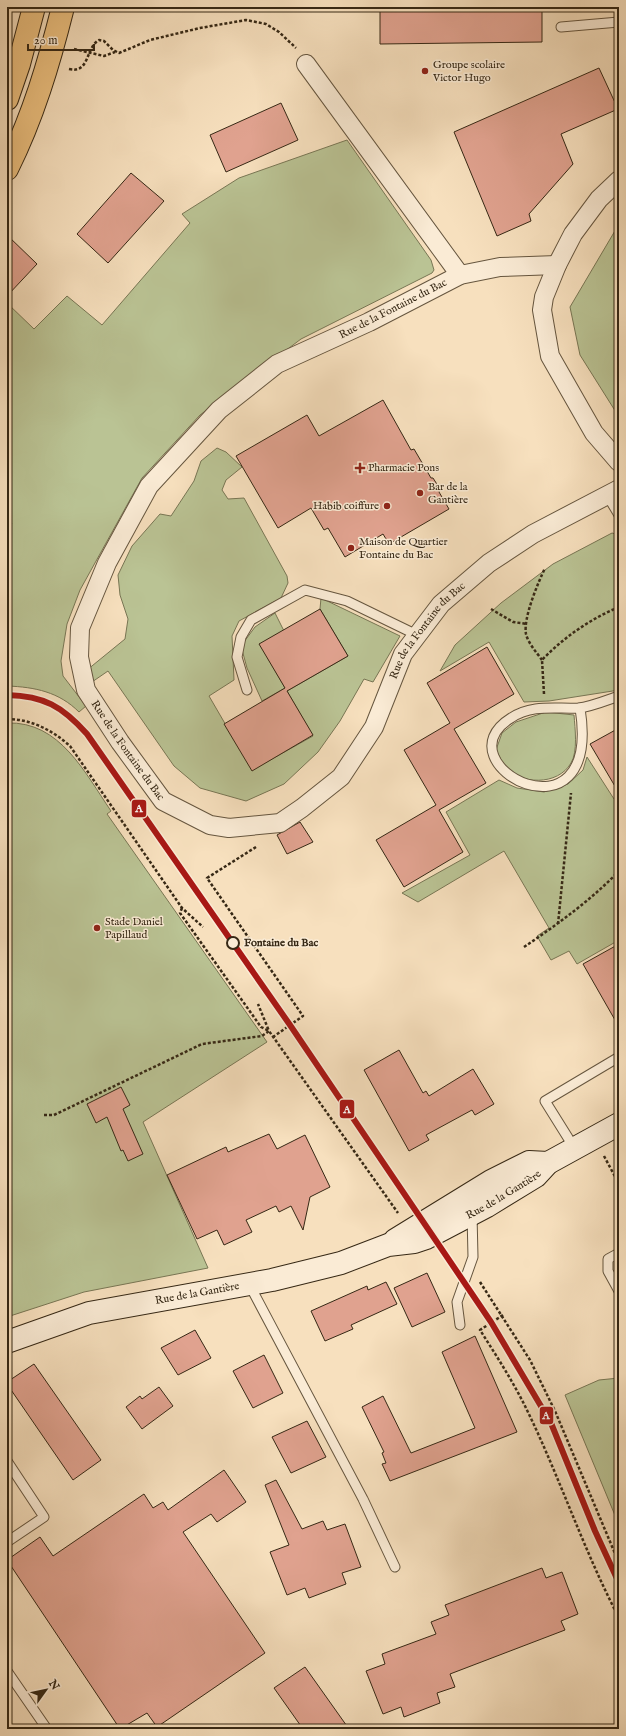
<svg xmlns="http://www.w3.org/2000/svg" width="626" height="1736" font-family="'IM FELL English',serif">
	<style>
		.green { fill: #bac394; stroke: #787654 }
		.building { fill: #e0a28f; stroke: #362815 }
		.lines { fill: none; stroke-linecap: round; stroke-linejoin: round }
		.lane-casing { stroke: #66563f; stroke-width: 11 }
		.street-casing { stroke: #66563f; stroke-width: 20 }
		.secondary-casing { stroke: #362815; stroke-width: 24 }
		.primary-casing { stroke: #362815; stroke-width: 24 }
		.path { stroke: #362815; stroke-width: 2.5; stroke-dasharray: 3 2; stroke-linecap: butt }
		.lane { stroke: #faebd5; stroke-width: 9 }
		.street { stroke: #faebd5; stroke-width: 18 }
		.secondary { stroke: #faebd5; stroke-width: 22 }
		.primary { stroke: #ecc07f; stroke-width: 22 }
		.tram-1-casing { stroke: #faebd5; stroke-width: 9 }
		.tram-1 { stroke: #a81815; stroke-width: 6 }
		.poi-dot { fill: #8f2418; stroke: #faebd5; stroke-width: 1.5 }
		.stop-dot { fill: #faebd5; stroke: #362815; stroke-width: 2 }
		.labels { text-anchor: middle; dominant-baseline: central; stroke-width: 3; stroke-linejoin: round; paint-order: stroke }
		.poi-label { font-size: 11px; fill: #362815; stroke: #faebd5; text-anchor: start }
		.street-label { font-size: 11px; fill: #362815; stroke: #faebd5 }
		.stop-label { font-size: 11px; font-weight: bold; fill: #362815; stroke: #faebd5; text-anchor: start }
		.line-badge { stroke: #faebd5; stroke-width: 1.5 }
		.badge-label { font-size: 11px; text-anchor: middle; font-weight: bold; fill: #fff }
	</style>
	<rect width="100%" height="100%" fill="#f7e0be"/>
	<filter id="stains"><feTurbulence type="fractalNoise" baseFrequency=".005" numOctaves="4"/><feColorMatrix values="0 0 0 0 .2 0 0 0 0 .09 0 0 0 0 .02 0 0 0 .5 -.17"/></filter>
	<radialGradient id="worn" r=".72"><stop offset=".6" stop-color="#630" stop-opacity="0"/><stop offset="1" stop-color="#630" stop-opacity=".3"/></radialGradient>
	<g class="green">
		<path d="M347,140L431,260L434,270L432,273L301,339L200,415L142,478L80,590L67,624L61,661L63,676L86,706L79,712C59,692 35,687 7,686V528L12,524L7,517V303L34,329L67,296L102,325L190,223L182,214L239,178Z"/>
		<path d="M619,224V417L580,355L570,307Z"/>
		<path d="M217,448L226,452L242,467L226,480L222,490L228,499L244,498L287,576L288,583L281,598L239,621L232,636L234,680L209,696L252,770L313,736L287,691L348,656L320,609L321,598L400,636L373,682L364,679L340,721L318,752L284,784L246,801L200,788L174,766L108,671L92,682L87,670L125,639L128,619L120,595L118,575L132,546L160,514L171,516L194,481L201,461Z"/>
		<path d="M612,533L619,535V690L549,701L524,702L489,642L440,671L455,645L501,603L553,564Z"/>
		<path d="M275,613L284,631L260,644L285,688L262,701L247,668L241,646L255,627Z"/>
		<path d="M546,712L574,715C575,728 578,752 571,763C558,786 520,785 505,766C501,761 499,755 496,750L502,733L516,722Z"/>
		<path d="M7,723C60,721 85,773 111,811L107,814L267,1042L143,1122L208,1268L84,1292L7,1317Z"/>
		<path d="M587,757L614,799L619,797V940L577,964L569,951L551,960L537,936L549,928L504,851L418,902L402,893L470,855L446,812L499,780L517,788L544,792L568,784L583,770Z"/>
		<path d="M619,1378V1525L565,1395L599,1380Z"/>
	</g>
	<g class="building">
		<path d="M380,7H542V42L380,44Z"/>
		<path d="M599,68L618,109L561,134L573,164L529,214L531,221L497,236L454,132Z"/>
		<path d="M281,103L298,140L226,172L210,135Z"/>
		<path d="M131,173L164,201L108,263L77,234Z"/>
		<path d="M7,235L37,264L7,296Z"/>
		<path d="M383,400L411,450L414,449L431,478H433L440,489L439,492L449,509L389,544L383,534L345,557L328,528L324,530L311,508L278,528L236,456L307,415L319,436Z"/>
		<path d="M320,609L348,656L287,691L313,735L252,771L224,724L285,688L259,644Z"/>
		<path d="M487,647L514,694L454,729L486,783L439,810L463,852L404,887L376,840L436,805L404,750L450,723L427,683Z"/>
		<path d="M619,728V793L590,744Z"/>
		<path d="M300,822L313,842L287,854L277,835Z"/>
		<path d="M619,944V1027L583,964Z"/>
		<path d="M399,1050L423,1093L426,1091L429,1096L473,1069L494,1104L475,1115L472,1110L426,1135L429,1140L409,1151L364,1070Z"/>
		<path d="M121,1087L130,1105L123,1109L143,1154L128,1161L123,1150L121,1151L107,1117L96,1123L87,1104Z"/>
		<path d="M269,1134L277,1149L305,1135L330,1187L310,1197L303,1230L291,1206L279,1212L276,1206L246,1220L252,1232L224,1245L217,1230L197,1239L167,1175L226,1147L228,1152Z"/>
		<path d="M427,1273L445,1312L412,1327L394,1288Z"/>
		<path d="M386,1282L397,1304L351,1325L353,1329L325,1341L311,1311L367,1286L368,1290Z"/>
		<path d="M195,1330L211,1358L178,1375L161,1348Z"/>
		<path d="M475,1336L517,1432L390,1481L382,1464L386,1463L382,1453L384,1452L362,1407L383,1396L411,1453L475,1428L442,1352Z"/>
		<path d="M264,1355L283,1393L253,1408L233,1371Z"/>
		<path d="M34,1364L101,1460L73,1480L7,1384V1382Z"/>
		<path d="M159,1387L173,1406L142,1429L126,1407L140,1396L142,1399Z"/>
		<path d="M307,1421L326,1457L291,1473L272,1437Z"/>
		<path d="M224,1470L246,1502L217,1522L211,1514L183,1532L265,1653L157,1727L147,1713L120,1729L7,1560L40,1537L53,1556L144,1494L153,1508L163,1502L168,1510Z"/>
		<path d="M276,1480L302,1529L323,1521L327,1530L345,1524L361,1567L342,1573L346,1584L309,1598L305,1588L287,1595L270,1552L289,1545L265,1485Z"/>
		<path d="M542,1568L546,1578L562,1572L578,1614L561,1621L565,1630L450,1674L455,1687L437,1693L440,1703L404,1717L401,1707L383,1714L366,1671L385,1664L382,1654L436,1634L431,1622L449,1615L445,1605Z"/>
		<path d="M305,1667L349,1729H303L274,1688Z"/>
	</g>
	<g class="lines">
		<defs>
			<g id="lane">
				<path d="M561,27L619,22"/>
				<path d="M607,495L619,515"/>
				<path d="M247,690L237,657L241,637L251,620L305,590L347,601L417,635"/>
				<path d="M580,708C603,851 437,764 511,718C532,704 555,709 578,708C591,707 607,700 619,696"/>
				<path d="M575,1149L545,1101L619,1057"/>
				<path d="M619,1253L608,1259V1271L619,1291"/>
				<path d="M249,1284L363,1499L395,1567"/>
				<path d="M460,1325L457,1302L473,1257L472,1214"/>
				<path d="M7,1461L44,1517L7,1542"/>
				<path d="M7,1671L47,1729"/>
			</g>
			<g id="street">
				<path d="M306,64L460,275"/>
				<path d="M619,180L599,199L573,234L557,265L544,297L542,310L550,356L594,433L619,462"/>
				<path id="s1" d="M557,265L500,267L460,275L369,322L277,364L219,410L149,486L107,563L80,628L79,657L86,690L120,742L163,801L210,825L229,828L280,823L302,808L341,777L374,727L403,654L441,604L489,563L533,534L619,489"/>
			</g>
			<g id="secondary">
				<path d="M395,1240L491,1181L529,1162L548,1163"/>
				<path id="s2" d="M7,1342L89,1313L272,1280L341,1263L388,1245L414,1242L426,1238L487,1206L536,1176L548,1163L619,1124"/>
			</g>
			<g id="primary">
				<path d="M7,99L19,64L34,7"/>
				<path d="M7,169C33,117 49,63 63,7"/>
			</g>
		</defs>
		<use href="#lane" class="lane-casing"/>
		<use href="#street" class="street-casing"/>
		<use href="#secondary" class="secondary-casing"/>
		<use href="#primary" class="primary-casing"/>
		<g class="path">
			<path d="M74,49L104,56L115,52"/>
			<path d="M69,69C90,74 85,48 99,40L104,41L113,50L119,53L150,40L200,28L246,20L266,24L279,32L296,48"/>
			<path d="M491,609L513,622L527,624"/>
			<path d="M542,660C537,653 528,643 526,634C523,618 538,583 545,568"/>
			<path d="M544,694L542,660C563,638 590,619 619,607"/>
			<path d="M7,719C31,719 52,730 70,746L182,908L203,927"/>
			<path d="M256,847L207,878L303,1016L273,1037"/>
			<path d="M182,908L180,913L261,1027L269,1031L398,1213"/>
			<path d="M558,924L571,793"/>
			<path d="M524,947C558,924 591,900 619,871"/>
			<path d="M44,1115H54L202,1044L262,1036L269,1031L258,1004"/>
			<path d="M604,1156L619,1184"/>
			<path d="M480,1282L530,1360L555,1411L619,1563"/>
			<path d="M503,1315L480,1330C496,1355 512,1380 525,1406C559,1475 583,1549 619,1618"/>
		</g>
		<use href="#lane" class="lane"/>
		<use href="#street" class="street"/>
		<use href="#secondary" class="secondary"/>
		<use href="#primary" class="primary"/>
		<defs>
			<path id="tram-1" d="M7,695C44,696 62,706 87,734L290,1025L491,1322L551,1423L595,1531L619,1583"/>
		</defs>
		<use href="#tram-1" class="tram-1-casing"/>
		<use href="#tram-1" class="tram-1"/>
	</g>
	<g class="poi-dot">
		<circle cx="425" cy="71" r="4"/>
		<path d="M358 462h4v4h4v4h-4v4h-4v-4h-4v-4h4z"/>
		<circle cx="420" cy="493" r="4"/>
		<circle cx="387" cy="506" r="4"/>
		<circle cx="351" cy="548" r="4"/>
		<circle cx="97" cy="928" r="4"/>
	</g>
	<circle class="stop-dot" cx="233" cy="943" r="6"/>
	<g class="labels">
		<g class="poi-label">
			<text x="433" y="65">Groupe scolaire<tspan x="433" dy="13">Victor Hugo</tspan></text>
			<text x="368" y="468">Pharmacie Pons</text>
			<text x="428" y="487">Bar de la<tspan x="428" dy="13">Gantière</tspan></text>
			<text x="379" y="506" text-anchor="end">Habib coiffure</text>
			<text x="359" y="542">Maison de Quartier<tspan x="359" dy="13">Fontaine du Bac</tspan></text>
			<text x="105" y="922">Stade Daniel<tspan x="105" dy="13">Papillaud</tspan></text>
		</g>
		<g class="street-label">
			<text transform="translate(393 309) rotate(-27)">Rue de la Fontaine du Bac</text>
			<text stroke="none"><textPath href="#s1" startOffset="1206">Rue de la Fontaine du Bac</textPath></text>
			<text stroke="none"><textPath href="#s1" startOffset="773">Rue de la Fontaine du Bac</textPath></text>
			<text stroke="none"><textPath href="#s2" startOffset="522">Rue de la Gantière</textPath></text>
			<text stroke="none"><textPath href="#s2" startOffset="197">Rue de la Gantière</textPath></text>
		</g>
		<g class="stop-label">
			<text x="244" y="943">Fontaine du Bac</text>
		</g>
	</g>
	<g class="line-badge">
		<rect x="131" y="799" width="16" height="19" rx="4" fill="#a81815"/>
		<rect x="339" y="1099" width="16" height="20" rx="4" fill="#a81815"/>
		<rect x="539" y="1406" width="15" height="19" rx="4" fill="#a81815"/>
	</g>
	<g class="badge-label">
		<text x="139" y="812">A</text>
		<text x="347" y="1113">A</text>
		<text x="546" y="1419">A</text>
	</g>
	<rect width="626" height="1736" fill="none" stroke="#f7e0be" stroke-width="24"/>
	<rect x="8" y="8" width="610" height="1720" fill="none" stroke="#362815" stroke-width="2"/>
	<rect x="12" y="12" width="602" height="1712" fill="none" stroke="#362815"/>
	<g transform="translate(46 1690) rotate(57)" stroke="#faebd5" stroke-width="3" paint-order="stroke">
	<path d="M0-3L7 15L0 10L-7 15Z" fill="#362815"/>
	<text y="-6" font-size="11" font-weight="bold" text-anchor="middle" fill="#362815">N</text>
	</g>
	<path d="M28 44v6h66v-6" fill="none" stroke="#362815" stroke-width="2"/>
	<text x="34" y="44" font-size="12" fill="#362815" stroke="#faebd5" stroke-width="3" paint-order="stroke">20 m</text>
	<rect width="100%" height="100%" filter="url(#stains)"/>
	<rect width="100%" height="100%" fill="url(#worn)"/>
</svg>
